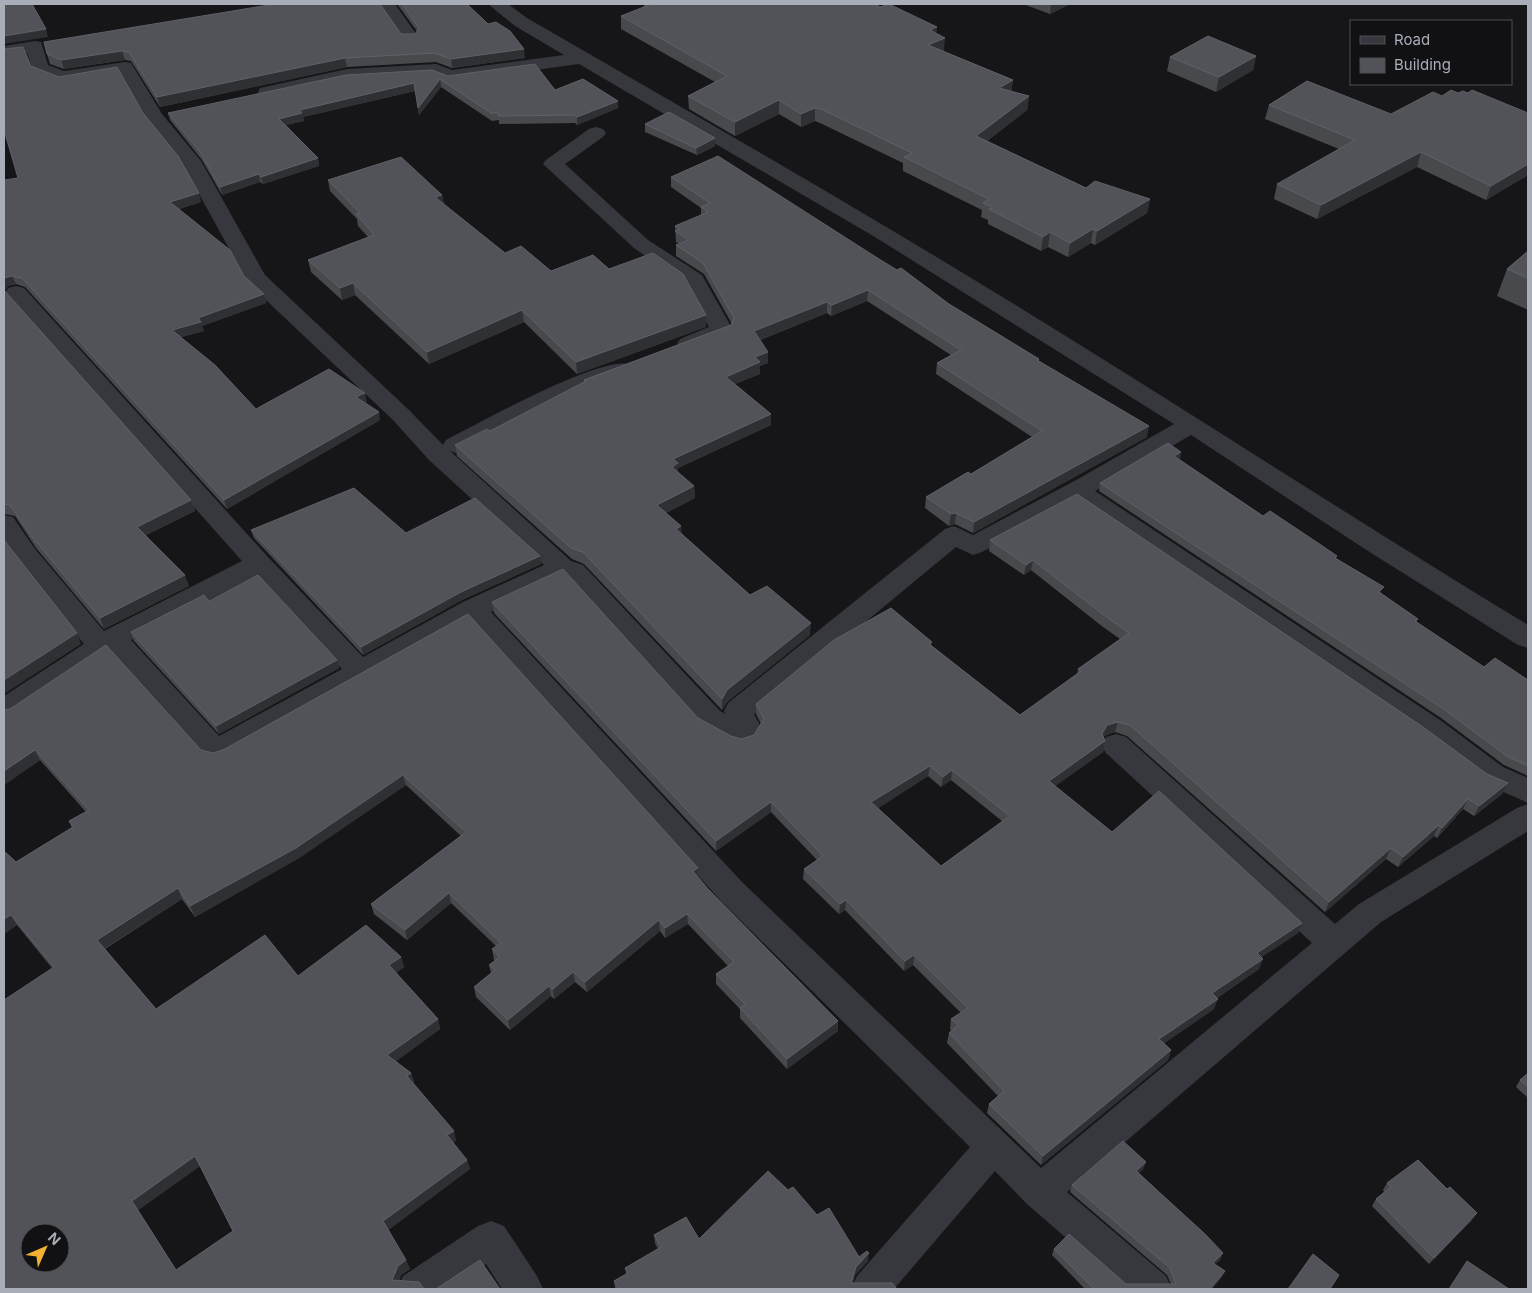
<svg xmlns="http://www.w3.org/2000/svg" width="1532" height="1293" font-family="Inter,sans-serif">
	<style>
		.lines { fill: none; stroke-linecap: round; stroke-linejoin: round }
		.minor { fill: #37383d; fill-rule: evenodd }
		.wall { fill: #47494d; fill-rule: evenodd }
		.shaded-wall { fill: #2f3033 }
		.building { fill: #525359; stroke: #5f6168; fill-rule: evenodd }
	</style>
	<rect width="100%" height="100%" fill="#161618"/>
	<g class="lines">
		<g class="minor">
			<path d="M378,4H395L419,38L416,42L410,43L404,42Z"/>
			<path d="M488,4H508L527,18C648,88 769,157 888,228C1104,356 1314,495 1528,625V648L1518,645L1368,551L1191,435L1095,491L1440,720L1503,767L1528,778V803L1483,783L1420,736L1075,502L982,552L973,555L956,547L754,714L762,729L752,745L742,748L732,745L700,727L565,577L491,612L743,883L1041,1168L1312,943L1106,753L1101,745L1106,737L1116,734L1126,737L1335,924L1359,904L1517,808L1528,804V831L1381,922L1067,1192L1166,1276L1172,1289H1125L1027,1204L995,1171L894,1289H851L857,1276L970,1147L721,901L470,623L226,759L216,762L206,759L111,653L14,718L4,721V696L84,644L17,561L4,542V515L13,517L35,549L104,631L242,561L8,298L5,293L8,288L16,286L24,288L268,557L363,657L463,602L544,565L429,460L393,420L248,283L182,163L147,120L120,73L62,83L34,72L27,53L4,56V46L35,41L41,42L48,65L64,71L125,62L131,63L162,114L201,161L265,275L409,410L443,445L446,440C479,423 598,357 628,364L632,369L628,374L582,390L464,450L455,453L450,451L571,561L583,565L720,711L726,714L724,711L728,703L945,529L954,526L973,535L1078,479L1174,424L875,237L579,64L449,82L433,75L347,81L267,98L260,96L258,92L260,88L347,69L436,64L452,70L564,55L515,26ZM256,576L342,669L219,736L131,640Z"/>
			<path d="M596,127L603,129L606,133L603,137L565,164L648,240L702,275L733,330L730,335C715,341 697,353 680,349L677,344L680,339L709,327L685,284L634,248L543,164L546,160L589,129Z"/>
			<path d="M491,1221L504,1226L537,1276L543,1289H502L486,1264L449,1289H397L403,1276L478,1226Z"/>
		</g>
	</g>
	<g class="wall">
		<path d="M397,4H467L525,58L452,68L436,62L347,67L160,107L131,61L125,60L64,69L50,64L47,54L401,34H415L417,31Z"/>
		<path d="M644,4H875L937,34L944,51H943L1013,80L1011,92L1029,96L1027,110L987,141L1086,188L1150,199L1147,213L1095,245L1091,243L1068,257L1048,247L1041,251L988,224V220L981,217L982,210L903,171V163L820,123L815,121L801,127L779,114L735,136L689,109L688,96L715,82L621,29V16L644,7Z"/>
		<path d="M1023,4H1070L1050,14Z"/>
		<path d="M1256,56L1253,70L1216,92L1167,71L1170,57Z"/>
		<path d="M31,66L143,113L201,202L179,209L244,276L264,294L266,303L202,326L204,331L181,337L256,409L367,402L365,403L380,420L227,509L25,287L16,284L8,286L5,290Z"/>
		<path d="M448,76L555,90L618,108L577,125L575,123L499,124V120L492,121L441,87L419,115L415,91L303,117L304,121L286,125L318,158L319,166L263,184L260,182L222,195L202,160L170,120L168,113Z"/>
		<path d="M1458,93H1468L1528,113V175L1486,200L1417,167L1317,219L1274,199L1277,184L1339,149L1265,119L1269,105L1391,114L1442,96Z"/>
		<path d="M645,124L715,146L697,155L645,132Z"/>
		<path d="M671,177L949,304L1039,359V361L1147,437L973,533L955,524L949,526L925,508L926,497L971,474L1032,437L936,374L937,363L951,355L867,301L831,316L827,313L760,340L768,363L760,366V374L735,384L771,414V425L678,468V473L694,486L695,498L666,513L682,534L750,595L810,635L727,702L722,710L584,564L572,559L457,456L455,445L490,431L584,383V380L731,325L732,324L704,274L676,256V245L679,244L676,242L675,226L701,215V208L671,187Z"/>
		<path d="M328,180L442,195L444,204L505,253L551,271L609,269L706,327L577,374L524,322L429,364L355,295L342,300L311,272L308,260L368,237L358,226L357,219L330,191Z"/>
		<path d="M1528,251V310L1497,296L1507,269Z"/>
		<path d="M4,290L191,500L195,511L146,535L189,586L104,629L36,548L15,516L4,514Z"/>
		<path d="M1180,460L1263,516L1336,558L1382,594L1418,619L1416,622L1484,667L1528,680V776L1504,765L1441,718L1099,491L1100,483Z"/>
		<path d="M1077,494L1487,774L1508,783L1502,794L1474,816L1463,809L1437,838L1434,836L1398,867L1386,859L1325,912L1127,736L1115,732L1104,736V737L1105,741L1103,752L1055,786L1112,832L1302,923L1298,933L1261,957L1259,969L1217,998L1214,1009L1164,1043L1171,1050L1168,1060L1041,1165L987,1113L989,1104L998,1096L947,1043L949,1033L951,1031L950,1029L951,1019L961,1013L913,965L904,971L845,910L839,914L803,879L804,869L817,860L771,812L716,851L494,613L492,602L731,736L741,739L754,735L761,724L756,714V704L932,642L931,645L1020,715L1077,675L1078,669L1120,639L1103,627L1031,570L1024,575L989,551L990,540ZM928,776L941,787L951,780L1002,821L941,866L878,808Z"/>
		<path d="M251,530L541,564L462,600L363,655L254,538Z"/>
		<path d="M468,614L698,868V877L708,889L838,1021V1031L787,1069L740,1018V1009L716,984V974L728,966L688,924L665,938L660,931L587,992L575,982L554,999L551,996L510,1030L476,997L474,987L491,973L489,965L495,961L494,960L492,949L496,946L451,903L407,940L374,914L371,904L461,836L406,785L299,858L195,917L182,899L105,949L156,1009L298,976L401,957L404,967L396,973L438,1019L440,1029L396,1061L411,1073L414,1082L413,1083L456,1140L453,1143L467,1160L470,1169L388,1230L406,1260L410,1269L401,1275L399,1281L4,1289L52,968L17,925L4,934V851L16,862L72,828L69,821L86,812L40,760L4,785V710L201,750L213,753L223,750ZM200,1166L233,1231L176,1270L138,1210Z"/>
		<path d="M131,632L337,660L339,668L219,734L134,641Z"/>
		<path d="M1528,1073V1098L1516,1087L1520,1080Z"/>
		<path d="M1146,1162L1143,1169L1139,1173L1223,1253L1220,1260L1215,1264L1225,1271L1221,1278L1212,1289H1085L1052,1255L1054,1249L1126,1284H1171L1167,1275L1070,1192L1072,1185Z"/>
		<path d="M1387,1183L1472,1220L1429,1264L1372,1206L1376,1199L1384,1192L1383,1190Z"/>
		<path d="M788,1190L817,1215L859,1257L868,1261L855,1275L853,1283L897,1289H615L614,1281L626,1274L625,1268L658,1249L655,1243L654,1235L699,1239Z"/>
	</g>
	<g class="shaded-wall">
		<path d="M1051,4H1070L1050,14Z"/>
		<path d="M937,27L936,40L930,30Z"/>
		<path d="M46,29L48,37L4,44V36Z"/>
		<path d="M945,38L944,51L927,58L928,45Z"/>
		<path d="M524,49L525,58L452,68L451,59Z"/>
		<path d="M122,51L125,60L64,69L61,60Z"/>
		<path d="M1256,56L1253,70L1216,92L1219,77Z"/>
		<path d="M345,58L347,67L160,107L157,97Z"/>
		<path d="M440,79L441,87L419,115L418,108Z"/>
		<path d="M1013,80L1011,94L999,88Z"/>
		<path d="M414,83L415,91L303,117L304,121L281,126L279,119L300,110Z"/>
		<path d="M1029,96L1027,110L975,150L976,136Z"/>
		<path d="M779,100V114L735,136V122Z"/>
		<path d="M618,101V108L577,125V117Z"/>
		<path d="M815,108V121L801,127V114Z"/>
		<path d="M715,138V146L697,155L696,148Z"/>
		<path d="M1421,152L1417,167L1317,219L1321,205Z"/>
		<path d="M318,158L319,166L263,184L261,177Z"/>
		<path d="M1528,164V175L1486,200L1491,186Z"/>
		<path d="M259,174L260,182L222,195L220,187Z"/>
		<path d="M199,193L201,202L173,211L170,202Z"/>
		<path d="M442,195L444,206L435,197Z"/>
		<path d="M1150,199L1147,213L1095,245L1097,231Z"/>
		<path d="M1093,229L1091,243L1068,257L1070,243Z"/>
		<path d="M1050,232L1048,247L1041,251L1043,237Z"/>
		<path d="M12,276L16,284L8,286L5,290L4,287V278Z"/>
		<path d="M353,283L355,295L342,300L340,288Z"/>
		<path d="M868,290L867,301L831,316L832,305Z"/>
		<path d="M264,294L266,303L202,326L204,331L175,339L172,330L198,318Z"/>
		<path d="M827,302V313L754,342V331Z"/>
		<path d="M522,310L524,322L429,364L427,352Z"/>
		<path d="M706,315V327L577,374L576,362Z"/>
		<path d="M768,352V363L760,366V374L726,388V377L755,357Z"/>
		<path d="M365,393L367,402L358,406L356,397Z"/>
		<path d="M379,412L380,420L227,509L224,500Z"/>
		<path d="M771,414V425L678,468V475L672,467L673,459Z"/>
		<path d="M1149,426L1147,437L973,533L974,522Z"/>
		<path d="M1181,452L1180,460L1174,456Z"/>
		<path d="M694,486L695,498L658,517L657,505Z"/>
		<path d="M191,500L195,511L141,537L137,527Z"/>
		<path d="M956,513L955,524L949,526L951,514Z"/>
		<path d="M681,526L682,537L676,529Z"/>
		<path d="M540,556L541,564L462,600L363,655L361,647L461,592Z"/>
		<path d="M1033,560L1031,570L1024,575L1026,565Z"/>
		<path d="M185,575L189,586L104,629L100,618Z"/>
		<path d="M811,623L810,635L727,702L722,710V699L727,690Z"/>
		<path d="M77,633L81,644L4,694V680Z"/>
		<path d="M337,660L339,668L219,734L216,726Z"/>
		<path d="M1118,722L1115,732L1104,736L1099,744L1102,734L1107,725Z"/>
		<path d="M1105,741L1103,752L1047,792L1049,781Z"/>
		<path d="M35,750L40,760L4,785V771Z"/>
		<path d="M930,766L928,776L871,813V802Z"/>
		<path d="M952,770L951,780L941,787L943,777Z"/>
		<path d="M403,775L406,785L299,858L195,917L190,906Z"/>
		<path d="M1508,783L1502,794L1474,816L1479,806Z"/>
		<path d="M1468,799L1463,809L1437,838L1442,828Z"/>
		<path d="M771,802V812L716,851V841Z"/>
		<path d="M1439,825L1434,836L1398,867L1403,857Z"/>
		<path d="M1391,848L1386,859L1325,912L1329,902Z"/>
		<path d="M698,868V878L693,871Z"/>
		<path d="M178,888L182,899L102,950L97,940Z"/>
		<path d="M449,893L451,903L407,940L405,930Z"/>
		<path d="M846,900L845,910L839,914L840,904Z"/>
		<path d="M687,914L688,924L665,938V928Z"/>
		<path d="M11,915L17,925L4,934V919Z"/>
		<path d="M659,920L660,931L587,992L585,982Z"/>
		<path d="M1302,923L1298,933L1253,963L1257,953Z"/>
		<path d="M914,955L913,965L904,971L905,961Z"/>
		<path d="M401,957L404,967L392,976L389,965Z"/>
		<path d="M1263,959L1259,969L1209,1003L1212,993Z"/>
		<path d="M573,972L575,982L554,999L553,989Z"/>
		<path d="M549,986L551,996L510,1030L508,1020Z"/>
		<path d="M1218,999L1214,1009L1156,1049L1159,1039Z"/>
		<path d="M438,1019L440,1029L391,1065L387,1055Z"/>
		<path d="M838,1021V1031L787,1069V1059Z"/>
		<path d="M1171,1050L1168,1060L1041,1165L1043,1156Z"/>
		<path d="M411,1073L414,1082L410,1086L407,1076Z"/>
		<path d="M454,1131L456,1140L450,1145L447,1135Z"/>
		<path d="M195,1156L200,1166L137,1211L132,1201Z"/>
		<path d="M467,1160L470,1169L387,1231L383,1221Z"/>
		<path d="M1146,1162L1143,1169L1134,1178L1136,1171Z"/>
		<path d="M1477,1213L1472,1220L1429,1264L1434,1258Z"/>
		<path d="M869,1253L868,1261L855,1275L850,1289L851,1283L856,1267Z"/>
		<path d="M1223,1253L1220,1260L1210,1269L1213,1263Z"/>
		<path d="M406,1260L410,1269L401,1275L395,1289L392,1280L398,1266Z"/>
		<path d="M1225,1271L1221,1278L1212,1289H1210Z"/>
	</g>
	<g class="building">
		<path d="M4,4H32L46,29L4,36Z"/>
		<path d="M275,4H380L401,34H415L419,28L402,4H467L488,24L496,22L510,31L524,49L451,59L434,53L345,58L157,97L129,52L122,51L61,60L47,54L44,42Z"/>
		<path d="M646,4H875L880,7L889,4L937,27L930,30L945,38L928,45L1013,80L999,88L1029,96L976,136L1086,188L1095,181L1150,199L1097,231L1093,229L1070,243L1050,232L1043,237L989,209L993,208L983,203L989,199L904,157L912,153L821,109L815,108L801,114L779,100L735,122L688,96L727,76L621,16L649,5Z"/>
		<path d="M1208,36L1256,56L1219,77L1170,57Z"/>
		<path d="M23,47L31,66L59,77L117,67L143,113L178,156L199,193L170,202L230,250L244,276L264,294L198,318L201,322L172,330L215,365L256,409L329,369L365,393L356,397L379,412L224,500L22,278L12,276L4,278V180L18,178L4,130V49Z"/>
		<path d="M535,64L555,90L583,79L618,101L577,117L574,115L499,116L498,113H491L440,79L418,108L414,83L300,110L302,113L279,119L318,158L261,177L259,174L220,187L200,152L168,113L346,75L432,70L448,76Z"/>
		<path d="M1307,81L1391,114L1433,92L1442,96L1451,90L1458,93L1463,91L1468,93L1472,90L1528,113V164L1491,186L1421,152L1321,205L1277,184L1355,140L1269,105Z"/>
		<path d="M669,112L715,138L696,148L645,124Z"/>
		<path d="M718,156L879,259L897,270L901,268L949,304L1039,359L1037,360L1149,426L974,522L956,513L951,514L926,497L968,472L971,474L1042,431L937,363L961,350L868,290L832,305L827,302L754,331L768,352L755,357L760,362L726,377L771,414L673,459L678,463L672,467L694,486L657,505L681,526L676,529L750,595L767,586L811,623L727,690L722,699L583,552L571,548L455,445L487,429L490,431L586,381L584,380L731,325L734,318L703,263L676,245L689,240L675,231L680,229L675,226L708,212L701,207L710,203L671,177Z"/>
		<path d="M401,157L442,195L435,197L505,253L521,246L551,271L593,255L609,269L653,253L683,274L706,315L576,362L522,310L427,352L353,283L340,288L308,260L374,235L356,214L360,213L328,180Z"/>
		<path d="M1528,251V278L1507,269Z"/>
		<path d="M4,290L191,500L137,527L185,575L100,618L32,537L10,505L4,504Z"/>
		<path d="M1168,443L1181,452L1174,456L1263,516L1270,511L1324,547L1337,556L1335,558L1384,587L1379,592L1418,619L1415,621L1484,667L1495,658L1528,680V766L1508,757L1445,710L1100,483Z"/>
		<path d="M354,488L406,533L475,498L540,556L461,592L361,647L251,530Z"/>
		<path d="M1077,494L1423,727L1487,774L1508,783L1479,806L1468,799L1442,828L1439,825L1403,857L1391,848L1329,902L1130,725L1118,722L1107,725L1102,734L1105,741L1049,781L1112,832L1159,791L1302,923L1257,953L1263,959L1212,993L1218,999L1159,1039L1171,1050L1043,1156L989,1104L1004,1091L949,1033L958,1025L951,1019L968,1008L914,955L905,961L846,900L840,904L804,869L823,856L771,802L716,841L492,602L563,569L698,718L731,736L741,739L754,735L764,719L756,704L834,640L891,608L932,642L929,644L1020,715L1081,671L1078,669L1129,633L1105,616L1033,560L1026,565L990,540ZM930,766L943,777L952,770L1010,816L941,866L871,802Z"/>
		<path d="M4,540L77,633L4,680Z"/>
		<path d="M258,575L337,660L216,726L131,632L204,595L209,601Z"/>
		<path d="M468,614L698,868L693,871L708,889L838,1021L787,1059L740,1008L745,1004L716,974L734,962L687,914L665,928L659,920L585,982L573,972L553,989L549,986L508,1020L474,987L495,970L489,965L500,957L492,949L501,943L449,893L405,930L371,904L466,832L403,775L296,848L190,906L178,888L97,940L156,1009L265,935L298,976L366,925L401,957L389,965L438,1019L387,1055L411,1073L407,1076L454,1131L447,1135L467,1160L383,1221L406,1260L398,1266L392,1280L419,1282L424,1289H4V1000L54,967L11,915L4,919V851L16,862L73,827L69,821L89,810L35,750L4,771V710L10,709L106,645L201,750L213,753L223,750ZM195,1156L233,1231L176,1270L132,1201ZM30,1233H60V1263H30Z"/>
		<path d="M1528,1073V1087L1520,1080Z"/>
		<path d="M1123,1141L1146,1162L1136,1171L1205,1234L1223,1253L1213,1263L1225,1271L1210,1289H1094L1054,1249L1069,1234L1126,1284H1176L1170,1268L1072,1185Z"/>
		<path d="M1418,1160L1447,1189L1450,1187L1477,1213L1434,1258L1376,1199L1391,1187L1387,1183Z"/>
		<path d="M768,1171L788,1190L793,1187L817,1215L829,1208L859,1257L867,1251L869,1253L856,1267L851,1283H892L897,1289H619L614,1281L628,1273L625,1268L661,1247L654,1235L686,1217L699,1239Z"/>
		<path d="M1313,1254L1339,1275L1330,1289H1288Z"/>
		<path d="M480,1260L500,1289H436Z"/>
		<path d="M1467,1261L1509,1289H1449Z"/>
	</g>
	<rect width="1532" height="1293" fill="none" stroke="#a8adb8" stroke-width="10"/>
	<rect x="1350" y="20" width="162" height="65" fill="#111113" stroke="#4d4f55"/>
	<rect x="1360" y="36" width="25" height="8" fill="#37383d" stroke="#4d4f55"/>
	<text x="1394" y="45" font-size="15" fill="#a8adb8">Road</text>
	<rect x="1360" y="58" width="25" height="15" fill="#525359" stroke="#4d4f55"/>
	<text x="1394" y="70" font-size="15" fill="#a8adb8">Building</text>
	<g transform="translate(45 1248) rotate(45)"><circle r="24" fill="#111113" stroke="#4d4f55"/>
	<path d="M0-4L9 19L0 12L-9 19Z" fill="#f2b134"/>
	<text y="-8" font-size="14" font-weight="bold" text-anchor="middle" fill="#a8adb8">N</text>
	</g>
</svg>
